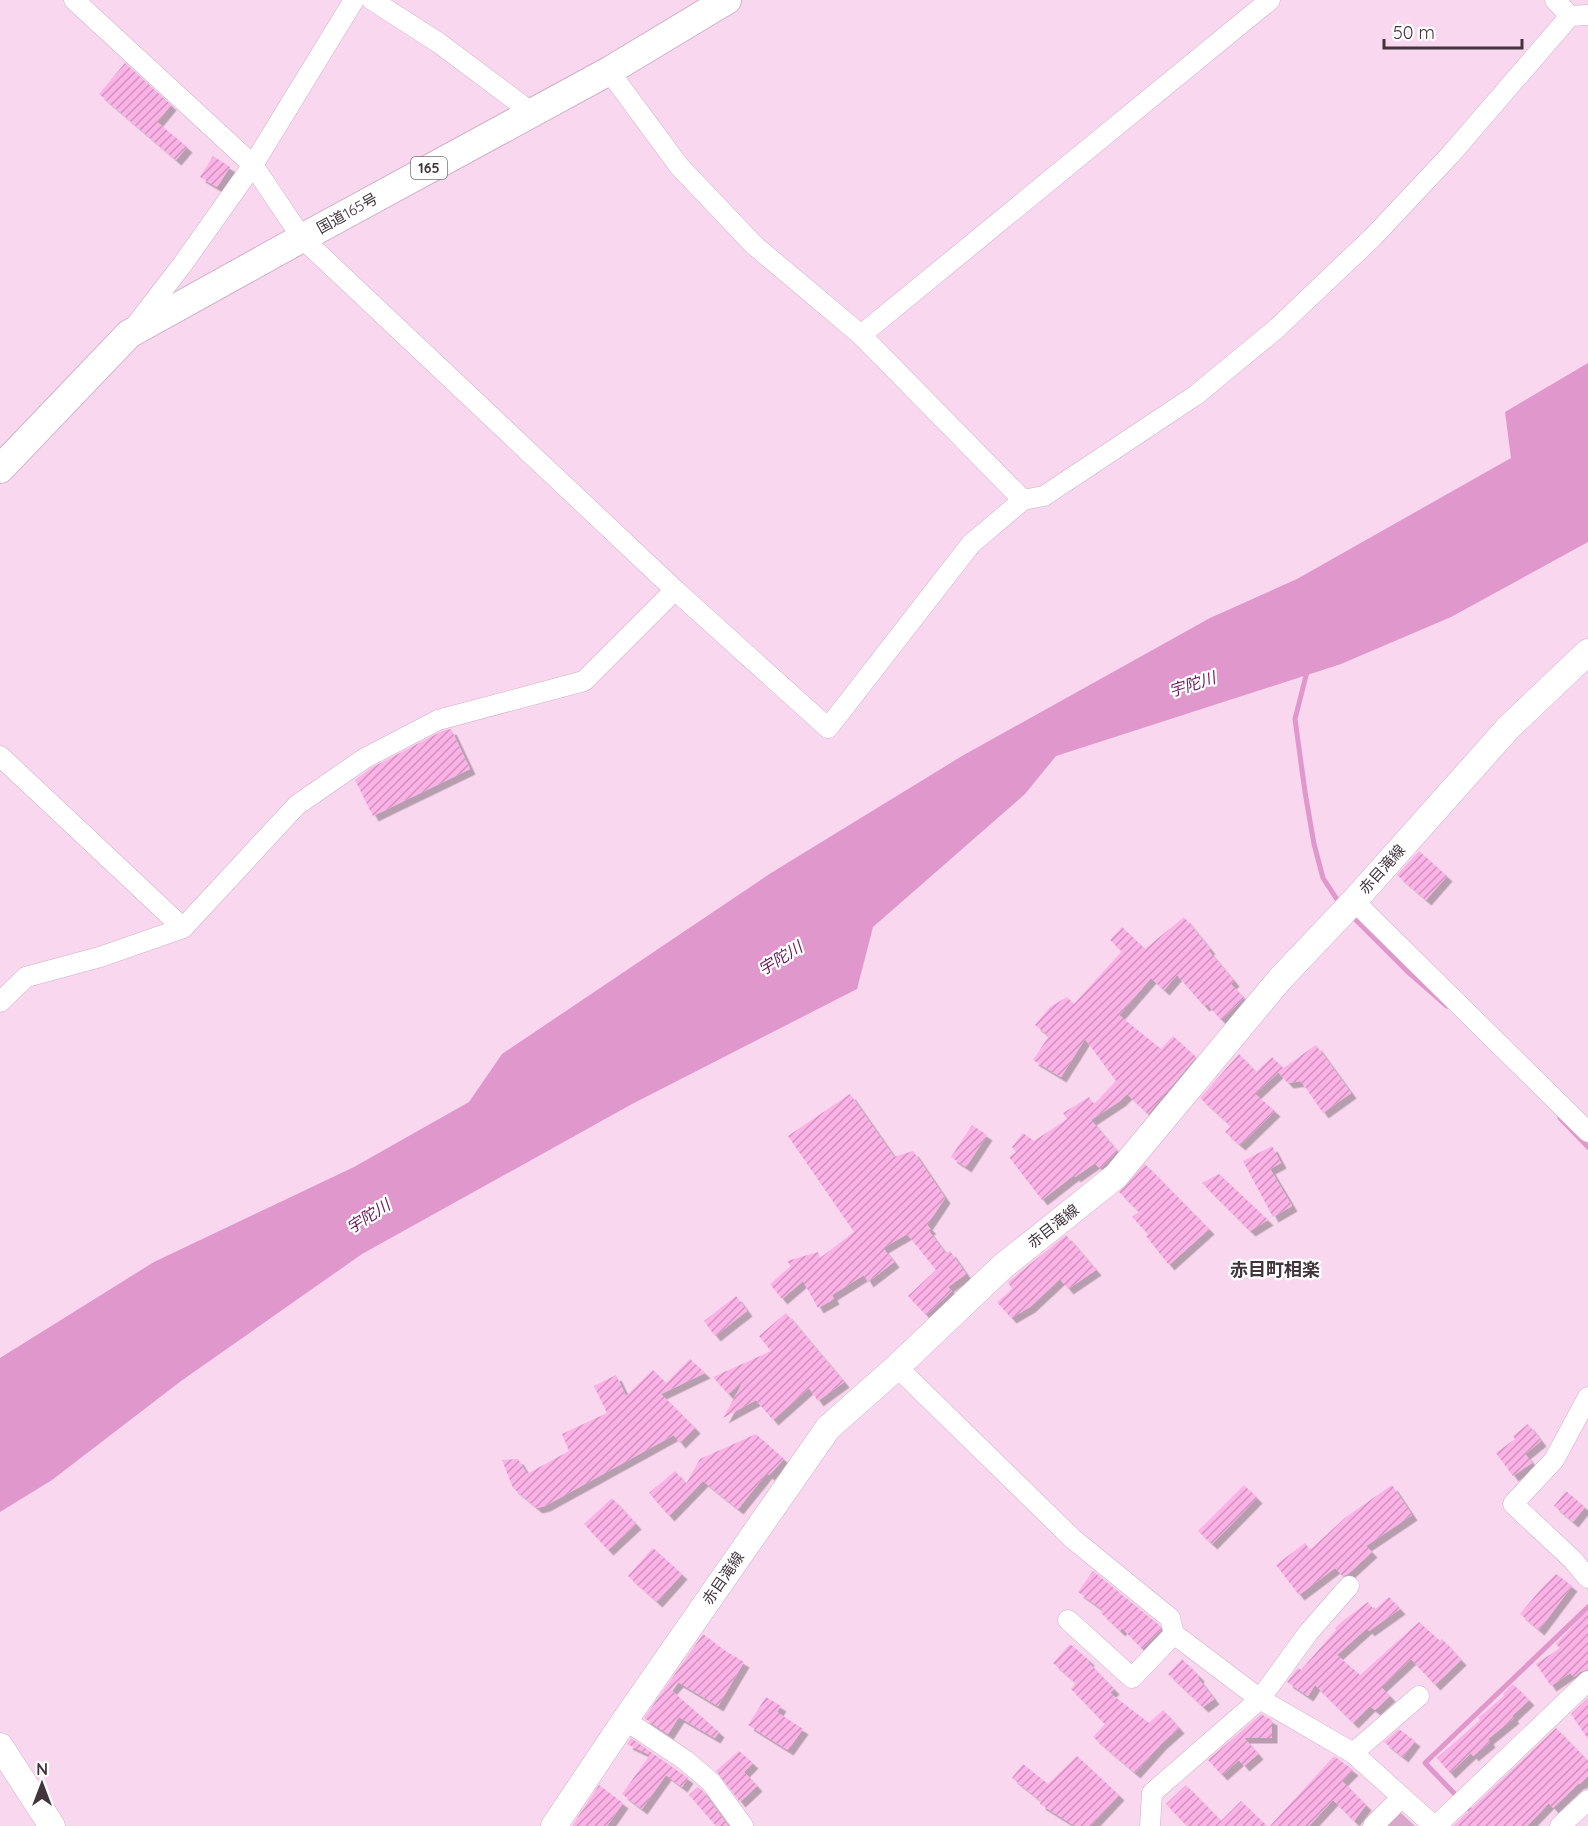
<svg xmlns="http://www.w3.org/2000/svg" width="1588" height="1826" font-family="Quicksand,'Noto Sans JP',sans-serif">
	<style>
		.park { fill: #d9a7c9 }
		.water { fill: #e097cb }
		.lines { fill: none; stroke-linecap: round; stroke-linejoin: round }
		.stream { stroke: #e097cb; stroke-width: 5 }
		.building { fill: url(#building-hatch); filter: url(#shadow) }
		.minor-casing { stroke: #d0b0c6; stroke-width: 21 }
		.major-casing { stroke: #d0b0c6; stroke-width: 27 }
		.highway-casing { stroke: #d0b0c6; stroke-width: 30 }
		.minor { stroke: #fff; stroke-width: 20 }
		.major { stroke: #fff; stroke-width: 26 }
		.highway { stroke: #fff; stroke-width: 28 }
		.labels { text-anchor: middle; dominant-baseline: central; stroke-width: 4.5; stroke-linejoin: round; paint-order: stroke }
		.shield { fill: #fff; stroke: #7a7177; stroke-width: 1.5 }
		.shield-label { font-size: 14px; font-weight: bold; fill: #41343d }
		.street-label { font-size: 15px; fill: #41343d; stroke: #fff }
		.water-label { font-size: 16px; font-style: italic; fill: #6d185b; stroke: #fff }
		.quarter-label { font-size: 18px; font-weight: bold; fill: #41343d; stroke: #fff }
	</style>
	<defs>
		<pattern id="building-hatch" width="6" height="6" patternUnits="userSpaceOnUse" patternTransform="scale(1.5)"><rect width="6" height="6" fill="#fdb2e7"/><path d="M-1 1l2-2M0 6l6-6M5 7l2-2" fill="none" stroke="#ce92bc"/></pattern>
		<filter id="shadow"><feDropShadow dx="5.5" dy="5.5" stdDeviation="0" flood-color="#0004"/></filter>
	</defs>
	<rect width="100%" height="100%" fill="#f9d7ee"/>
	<path class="park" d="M1400,1812L1415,1826H1386Z"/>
	<path class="water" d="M1588,363V542L1451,617L1341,664L1056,756L1025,794L873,927L857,989L632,1104L362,1254L181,1381L52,1480L0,1512V1358L154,1262L354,1167L469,1102L502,1054L771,873L962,756L1210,618L1297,579L1511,458L1505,412Z"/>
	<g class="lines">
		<g class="stream">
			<path d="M1308,668L1295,719L1305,792L1314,844L1323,878L1340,904"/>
			<path d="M1351,915L1407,971L1447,1006"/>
			<path d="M1560,1118L1588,1147"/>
			<path d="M1474,1814L1425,1763L1588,1607"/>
		</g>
	</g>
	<g class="building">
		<path d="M125,63L171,105L157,122L187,147L176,160L99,94Z"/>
		<path d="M213,156L230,167L217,187L200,177Z"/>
		<path d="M451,729L470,769L373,816L355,780L371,768L442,731Z"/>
		<path d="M1419,851L1447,876L1426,900L1397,875Z"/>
		<path d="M1184,917L1210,949L1208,950L1234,981L1231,984L1244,998L1221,1020L1207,1004L1204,1006L1177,975L1164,990L1151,978L1119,1015L1161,1049L1173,1036L1196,1057L1148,1114L1127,1094L1120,1101L1091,1120L1117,1151L1100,1169L1095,1163L1075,1177L1074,1175L1042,1200L1009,1157L1016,1152L1012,1147L1023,1133L1034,1141L1067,1119L1063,1113L1089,1097L1094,1104L1116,1081L1085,1039L1061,1077L1033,1060L1049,1036L1035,1025L1050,1007L1067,997L1074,1004L1122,951L1110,940L1122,927L1145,949Z"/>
		<path d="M1316,1045L1351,1093L1323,1113L1301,1081L1288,1083L1278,1072Z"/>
		<path d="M1239,1054L1256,1072L1272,1057L1283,1068L1255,1094L1275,1111L1240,1145L1225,1132L1231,1126L1200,1098Z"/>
		<path d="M850,1094L894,1157L913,1151L945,1198L927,1225L931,1229L928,1230L946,1254L950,1251L966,1274L948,1287L952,1291L926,1315L908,1296L936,1270L907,1234L883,1248L894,1262L868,1282L864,1275L832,1295L834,1299L818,1308L803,1281L782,1299L770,1284L791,1266L787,1261L818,1252L820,1258L854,1232L788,1136Z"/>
		<path d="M972,1125L987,1135L966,1167L951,1157Z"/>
		<path d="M1272,1146L1281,1163L1270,1169L1292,1206L1273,1217L1243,1161Z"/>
		<path d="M1145,1164L1209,1229L1169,1265L1146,1236L1148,1234L1132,1217L1139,1212L1119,1192Z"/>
		<path d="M1219,1174L1268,1220L1250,1231L1202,1183Z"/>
		<path d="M1066,1235L1096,1270L1068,1289L1060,1279L1030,1307L1011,1318L997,1302L1012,1289L1008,1282Z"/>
		<path d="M736,1296L747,1311L715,1336L704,1321Z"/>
		<path d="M786,1313L844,1382L818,1401L809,1388L773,1420L756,1400L723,1418L743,1382L728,1394L713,1377L771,1351L759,1336Z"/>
		<path d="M690,1359L705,1373L661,1394L695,1428L680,1443L674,1435L545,1506L537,1508L513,1488L502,1460L518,1459L527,1474L569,1451L562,1434L607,1413L594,1386L616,1375L626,1396L653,1370L666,1383Z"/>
		<path d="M1528,1424L1541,1441L1525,1454L1532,1463L1513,1476L1496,1453L1515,1439L1513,1436Z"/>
		<path d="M756,1434L784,1459L769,1475L767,1473L738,1509L703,1481L669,1516L649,1493L675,1471L686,1484L700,1459Z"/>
		<path d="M1244,1485L1257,1498L1212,1544L1198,1531Z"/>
		<path d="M1392,1485L1412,1515L1366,1546L1372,1552L1348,1574L1343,1576L1335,1568L1299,1595L1276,1565L1305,1543L1310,1550L1346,1517Z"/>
		<path d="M1566,1491L1585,1507L1573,1522L1554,1506Z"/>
		<path d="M612,1498L636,1524L608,1550L584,1524Z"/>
		<path d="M653,1548L682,1574L657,1602L628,1576Z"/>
		<path d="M1093,1571L1159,1625L1161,1630L1142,1649L1122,1628L1120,1631L1101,1613L1103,1610L1078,1592Z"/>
		<path d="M1556,1574L1572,1586L1539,1630L1520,1614L1541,1589Z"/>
		<path d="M1389,1597L1400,1609L1369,1631L1367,1628L1337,1655L1360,1675L1419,1622L1440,1641L1442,1639L1461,1660L1435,1685L1411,1659L1381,1687L1390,1696L1375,1710L1370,1706L1353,1723L1315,1685L1308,1696L1287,1682L1298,1668L1301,1670L1336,1630L1335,1628L1344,1620L1368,1602L1374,1610Z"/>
		<path d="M1588,1610V1669L1580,1672L1574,1677L1570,1673L1551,1686L1536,1664L1560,1648L1556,1644Z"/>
		<path d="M703,1634L724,1650L744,1662L718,1706L678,1682L671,1690L719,1732L715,1738L679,1717L668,1734L644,1718Z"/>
		<path d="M1070,1644L1089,1660L1088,1662L1114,1689L1110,1693L1149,1723L1163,1710L1179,1728L1161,1744L1135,1773L1093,1737L1105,1724L1071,1689L1076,1683L1053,1663Z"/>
		<path d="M1182,1659L1199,1676L1198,1678L1214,1699L1203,1707L1168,1674Z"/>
		<path d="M1513,1684L1529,1700L1512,1716L1514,1718L1488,1739L1490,1742L1473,1756L1471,1753L1450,1773L1437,1758L1480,1720L1478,1718L1504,1696L1503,1694Z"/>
		<path d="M766,1697L781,1706L777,1712L803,1729L788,1750L748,1725Z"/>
		<path d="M1588,1698V1739L1571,1714Z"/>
		<path d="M1261,1714L1272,1720V1738H1244L1258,1754L1244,1766L1239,1760L1222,1775L1208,1760Z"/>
		<path d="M1556,1728L1588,1761V1776L1580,1784L1579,1783L1553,1808L1549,1803L1527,1826H1453Z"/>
		<path d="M1399,1729L1415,1741L1403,1757L1384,1742Z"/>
		<path d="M631,1738L688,1778L682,1787L666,1775L642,1809L622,1794L650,1755L627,1744Z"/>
		<path d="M739,1751L753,1763L744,1772L757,1786L740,1802L716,1771Z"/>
		<path d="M1077,1756L1119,1795L1090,1826H1075L1040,1804L1041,1801L1012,1778L1023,1764L1048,1784Z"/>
		<path d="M1334,1756L1353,1770L1342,1781L1366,1805L1354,1821L1333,1800L1309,1826H1270Z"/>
		<path d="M599,1785L623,1803L607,1826H572Z"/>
		<path d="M1186,1785L1221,1821L1241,1801L1267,1826H1187L1166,1804Z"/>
		<path d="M698,1787L702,1790L728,1826H716L689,1795Z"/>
	</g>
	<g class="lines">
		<defs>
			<g id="minor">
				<path d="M74,0L253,165L302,238L675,590L828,728L971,544L1023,500L1044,496L1196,395L1276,329L1373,237L1451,154L1570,16L1588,15"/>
				<path d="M372,0L439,43L531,112"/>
				<path d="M1555,0L1570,16"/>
				<path d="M609,71L679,166L754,245L861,335L1023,500"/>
				<path d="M135,326L182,265L253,165L354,0"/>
				<path d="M861,335L1270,0"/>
				<path d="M0,756L183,928"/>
				<path d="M1354,901L1588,1132"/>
				<path d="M0,1002L26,977L100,957L183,928L297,805L365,758L438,720L584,681L675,590"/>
				<path d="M897,1367L1073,1539L1170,1618L1174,1634L1260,1699L1353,1753L1434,1826"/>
				<path d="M1588,1397L1554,1460L1513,1504L1573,1560L1588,1578"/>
				<path d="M1068,1620L1132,1678L1174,1634"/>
				<path d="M625,1720L685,1760L711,1782L743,1826"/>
				<path d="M1353,1753L1419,1696"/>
				<path d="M1150,1826L1152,1793L1260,1699L1308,1633L1349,1586"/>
				<path d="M1373,1826L1401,1798"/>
				<path d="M1436,1826L1588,1681"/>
				<path d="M1560,1826L1588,1800"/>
			</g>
			<g id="major">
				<path d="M0,1746L52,1826"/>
				<path d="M554,1826L625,1720L828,1428L897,1367L1002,1267L1116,1176L1280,979L1354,901L1509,727L1588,652"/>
			</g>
			<path id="highway" d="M0,469L129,334L302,238L609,71L727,0"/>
		</defs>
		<use href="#minor" class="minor-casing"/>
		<use href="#major" class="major-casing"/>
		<use href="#highway" class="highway-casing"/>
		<use href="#minor" class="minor"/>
		<use href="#major" class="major"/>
		<use href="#highway" class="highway"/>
	</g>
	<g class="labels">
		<rect class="shield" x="411" y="157" width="36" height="22" rx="4.5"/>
		<g class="shield-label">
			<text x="429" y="168">165</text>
		</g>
		<g class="street-label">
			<text transform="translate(347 213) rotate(-29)">国道165号</text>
			<text transform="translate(1382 869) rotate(-48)">赤目滝線</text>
			<text transform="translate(1053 1226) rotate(-38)">赤目滝線</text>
			<text transform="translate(723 1578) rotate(-55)">赤目滝線</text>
		</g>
		<g class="water-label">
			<text transform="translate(1192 684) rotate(-18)">宇陀川</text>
			<text transform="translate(780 958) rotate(-32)">宇陀川</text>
			<text transform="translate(368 1216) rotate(-33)">宇陀川</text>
		</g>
		<g class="quarter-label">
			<text x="1275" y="1269">赤目町相楽</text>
		</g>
	</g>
	<g transform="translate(42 1784)" stroke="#ffffff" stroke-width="4.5" paint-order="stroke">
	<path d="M0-4.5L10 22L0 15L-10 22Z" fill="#41343d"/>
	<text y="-9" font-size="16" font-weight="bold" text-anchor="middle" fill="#41343d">N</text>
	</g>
	<path d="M1384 39v9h138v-9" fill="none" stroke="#41343d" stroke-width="3"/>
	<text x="1393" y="39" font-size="18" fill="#41343d" stroke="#ffffff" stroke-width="4.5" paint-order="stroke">50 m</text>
</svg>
